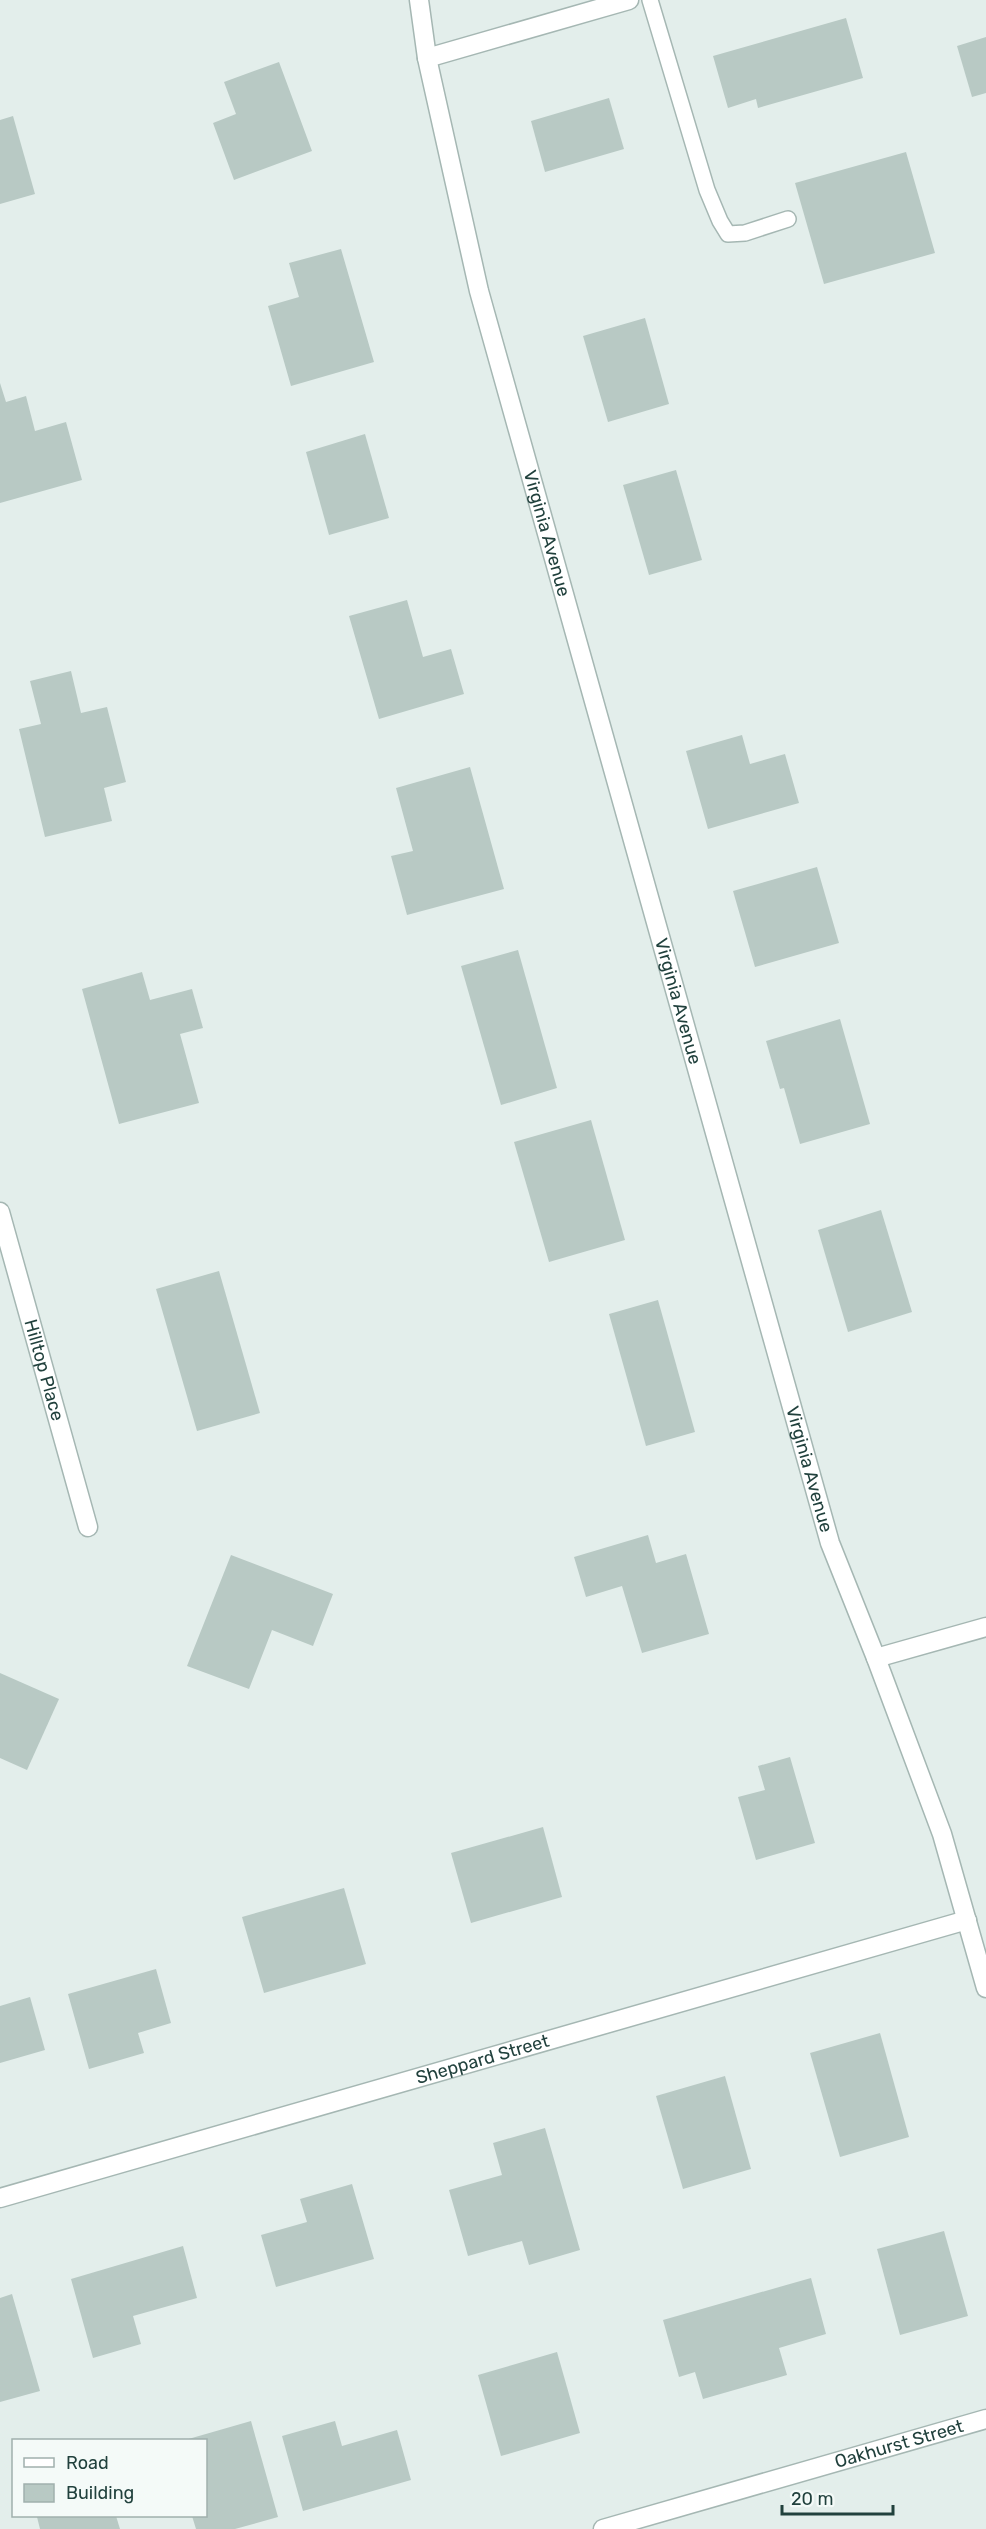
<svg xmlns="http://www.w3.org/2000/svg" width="986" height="2529" font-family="Rubik,sans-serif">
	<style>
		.building { fill: #b8c9c4 }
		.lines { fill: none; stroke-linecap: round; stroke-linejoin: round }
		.lane-casing { stroke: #a5b7b3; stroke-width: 18 }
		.street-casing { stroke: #a5b7b3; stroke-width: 21 }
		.lane { stroke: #fff; stroke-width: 15 }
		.street { stroke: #fff; stroke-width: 18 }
		.labels { text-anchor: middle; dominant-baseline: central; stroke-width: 5; stroke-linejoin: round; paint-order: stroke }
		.street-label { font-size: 18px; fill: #21413d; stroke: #f4faf8 }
	</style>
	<rect width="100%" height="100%" fill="#e3eeeb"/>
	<g class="building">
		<path d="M846,18L863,78L758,108L756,99L728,108L713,56Z"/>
		<path d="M986,37V93L972,97L957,46Z"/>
		<path d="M279,62L312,151L234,180L213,123L236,114L224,82Z"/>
		<path d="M609,98L624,149L545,172L531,121Z"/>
		<path d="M13,116L35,194L0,204V120Z"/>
		<path d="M906,152L935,253L824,284L795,183Z"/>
		<path d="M341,249L374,362L291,386L268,306L299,297L289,263Z"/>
		<path d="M645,318L669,404L608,422L583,336Z"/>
		<path d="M0,383L6,402L26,396L35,431L66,422L82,480L0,503Z"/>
		<path d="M365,434L389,518L329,535L306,452Z"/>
		<path d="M676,470L702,560L649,575L623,485Z"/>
		<path d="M407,600L423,657L451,649L464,694L379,719L349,616Z"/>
		<path d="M71,671L81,713L107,707L126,782L104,788L112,821L45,837L19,729L41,724L30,681Z"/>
		<path d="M742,735L750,764L785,754L799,803L708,829L686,751Z"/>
		<path d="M470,767L504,889L407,915L391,856L413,851L396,788Z"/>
		<path d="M817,867L839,943L755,967L733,891Z"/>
		<path d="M518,950L557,1088L501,1105L461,966Z"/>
		<path d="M142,972L150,1000L192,989L203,1028L180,1034L199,1103L119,1124L82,989Z"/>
		<path d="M840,1019L870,1124L800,1144L784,1088L780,1089L766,1041Z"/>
		<path d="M591,1120L625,1240L549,1262L514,1142Z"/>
		<path d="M881,1210L912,1312L848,1332L818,1230Z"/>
		<path d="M219,1271L260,1413L197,1431L156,1289Z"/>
		<path d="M658,1300L695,1432L646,1446L609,1314Z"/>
		<path d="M648,1535L656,1563L686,1554L709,1634L642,1653L622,1586L586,1597L574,1557Z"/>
		<path d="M231,1555L333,1594L313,1646L272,1630L249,1689L187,1666Z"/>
		<path d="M0,1673L59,1699L27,1770L0,1758Z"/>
		<path d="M790,1757L815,1843L756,1860L738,1797L765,1790L758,1766Z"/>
		<path d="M543,1827L562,1897L471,1923L451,1853Z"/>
		<path d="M344,1888L366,1964L264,1993L242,1917Z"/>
		<path d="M156,1969L171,2023L138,2033L144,2053L89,2069L68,1994Z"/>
		<path d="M30,1997L45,2050L0,2063V2006Z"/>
		<path d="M880,2033L909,2137L840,2157L810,2053Z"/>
		<path d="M725,2076L751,2169L683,2189L656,2096Z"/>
		<path d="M545,2128L580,2250L529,2265L522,2241L468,2256L449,2190L502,2175L493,2143Z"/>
		<path d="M352,2184L374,2259L276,2287L261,2235L307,2222L300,2199Z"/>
		<path d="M944,2231L968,2316L900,2335L877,2249Z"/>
		<path d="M183,2246L197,2298L133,2316L141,2344L93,2358L71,2279Z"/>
		<path d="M811,2278L826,2334L779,2348L787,2375L703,2399L695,2372L679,2377L663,2320Z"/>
		<path d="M12,2294L40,2391L0,2402V2298Z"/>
		<path d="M557,2352L580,2433L501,2456L478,2375Z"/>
		<path d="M251,2421L278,2517L235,2529H196L192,2516H206V2440H185Z"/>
		<path d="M335,2421L342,2446L397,2430L411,2480L303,2511L282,2436Z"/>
		<path d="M42,2516H116L120,2529H40L37,2517Z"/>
	</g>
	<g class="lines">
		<defs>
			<path id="lane" d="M650,0L707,190L720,221L728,234L745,233L788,219"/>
			<g id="street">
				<path id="s1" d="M419,0L427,58L479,291L830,1543L876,1658L942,1834L986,1988"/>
				<path d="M427,58L629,0"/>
				<path id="s2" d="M0,1212L88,1527"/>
				<path d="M876,1658L986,1627"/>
				<path id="s3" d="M0,2198L967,1920"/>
				<path id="s4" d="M603,2529L986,2419"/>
			</g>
		</defs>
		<use href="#lane" class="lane-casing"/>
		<use href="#street" class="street-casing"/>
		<use href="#lane" class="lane"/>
		<use href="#street" class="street"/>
	</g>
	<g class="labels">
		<g class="street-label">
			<text stroke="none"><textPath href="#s1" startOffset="549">Virginia Avenue</textPath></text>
			<text stroke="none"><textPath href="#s1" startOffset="1035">Virginia Avenue</textPath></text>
			<text stroke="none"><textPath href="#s2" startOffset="164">Hilltop Place</textPath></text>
			<text stroke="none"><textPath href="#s1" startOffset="1521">Virginia Avenue</textPath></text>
			<text stroke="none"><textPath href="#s3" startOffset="502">Sheppard Street</textPath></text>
			<text stroke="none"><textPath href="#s4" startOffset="308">Oakhurst Street</textPath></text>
		</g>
	</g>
	<rect x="12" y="2439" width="195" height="78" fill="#f4faf8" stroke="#a0b0ad" stroke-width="1.5"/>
	<rect x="24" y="2458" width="30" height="9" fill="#ffffff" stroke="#a0b0ad" stroke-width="1.5"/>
	<text x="66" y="2469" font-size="18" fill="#21413d">Road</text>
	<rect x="24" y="2484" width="30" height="18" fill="#b8c9c4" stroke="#a0b0ad" stroke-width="1.5"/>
	<text x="66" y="2499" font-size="18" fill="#21413d">Building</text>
	<path d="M782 2505v9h111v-9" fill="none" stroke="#21413d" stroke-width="3"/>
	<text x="791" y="2505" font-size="18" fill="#21413d" stroke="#f4faf8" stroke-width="4.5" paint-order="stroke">20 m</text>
</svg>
